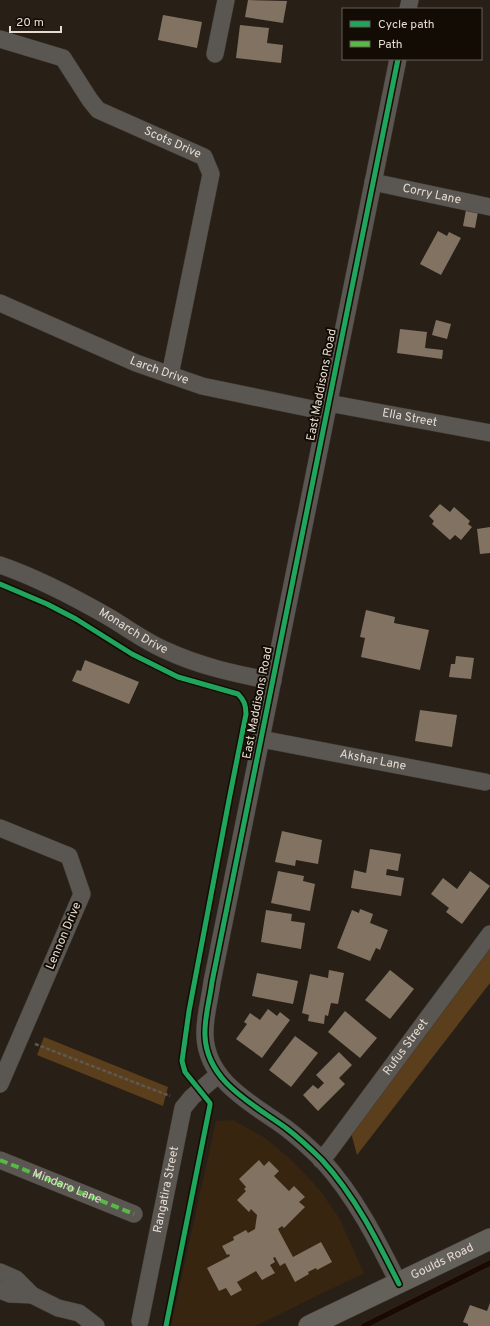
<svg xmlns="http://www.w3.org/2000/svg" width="490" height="1326" font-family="Overpass,sans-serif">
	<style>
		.built { fill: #382510 }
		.green { fill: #5b3e1c }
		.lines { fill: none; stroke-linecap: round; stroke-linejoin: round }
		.stream { stroke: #190902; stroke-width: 5 }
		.building { fill: #827261 }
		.minor-casing { stroke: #413a33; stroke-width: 18 }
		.major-casing { stroke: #413a33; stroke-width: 22 }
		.path { stroke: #5e5853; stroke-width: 2.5; stroke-dasharray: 4 2; stroke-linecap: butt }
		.minor { stroke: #5a5652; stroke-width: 17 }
		.major { stroke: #64605a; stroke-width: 21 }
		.quiet { stroke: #58b947; stroke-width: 4; stroke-dasharray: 8 4; stroke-linecap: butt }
		.cycleway-casing { stroke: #120c05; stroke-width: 8 }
		.cycleway { stroke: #20a55d; stroke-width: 5 }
		.labels { text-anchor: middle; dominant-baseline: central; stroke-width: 4; stroke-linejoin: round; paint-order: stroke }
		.street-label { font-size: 12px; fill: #e6dcd1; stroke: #120c05 }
	</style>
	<rect width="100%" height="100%" fill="#282017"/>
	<path class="built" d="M233,1120L265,1138L288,1157L319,1189L339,1218L364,1273L255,1326H171L216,1121Z"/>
	<g class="green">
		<path d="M490,945V983L357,1155L350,1129Z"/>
		<path d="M44,1037L168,1087L163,1106L37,1055Z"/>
	</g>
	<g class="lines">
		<path class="stream" d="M364,1326L490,1263"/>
	</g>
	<g class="building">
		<path d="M248,0L287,1L283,23L245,17Z"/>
		<path d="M163,15L202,22L197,48L158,40Z"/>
		<path d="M240,25L269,28L267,43L283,45L281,63L236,58Z"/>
		<path d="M466,210L478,212L475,228L463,226Z"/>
		<path d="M438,231L447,236L449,232L461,238L441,275L420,264Z"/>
		<path d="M436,320L451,324L447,339L432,335Z"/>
		<path d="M400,329L427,332L425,348L443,350L442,359L397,353Z"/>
		<path d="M440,504L450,512L454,507L470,521L468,524L472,527L461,540L455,535L450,540L432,524L434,521L429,516Z"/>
		<path d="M490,527V553L480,554L477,529Z"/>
		<path d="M366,610L395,617L394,623L429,630L420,670L361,657L365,638L360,637Z"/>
		<path d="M456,656L474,658L471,679L449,677L451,664H455Z"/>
		<path d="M85,660L139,682L129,704L72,681L77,670L81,671Z"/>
		<path d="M420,710L457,715L452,747L415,741Z"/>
		<path d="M282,831L322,840L318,864L296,860L295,866L275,862Z"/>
		<path d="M370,849L401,854L398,871L387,869L386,875L404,878L401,896L351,888L354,870L366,873Z"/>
		<path d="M278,871L304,876L303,881L315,884L310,911L271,903Z"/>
		<path d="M470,871L490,886L462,924L446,912L449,908L431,894L443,878L457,889Z"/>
		<path d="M360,909L373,914L370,923L388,930L380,950L376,948L370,961L337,948L352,910L359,913Z"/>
		<path d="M266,910L292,914L291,921L305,923L301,949L261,942Z"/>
		<path d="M329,970L344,973L338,1004L331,1003L328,1016L325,1015L324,1024L308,1021L309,1015L302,1013L310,974L328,978Z"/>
		<path d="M390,970L414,989L390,1019L365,1000Z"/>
		<path d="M257,973L298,981L293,1004L252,996Z"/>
		<path d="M268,1009L277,1016L280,1012L290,1020L262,1058L236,1039L247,1024L244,1022L250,1013L260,1020Z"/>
		<path d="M345,1011L377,1038L360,1058L328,1032Z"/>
		<path d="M295,1036L318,1053L291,1087L269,1070Z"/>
		<path d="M339,1052L352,1065L339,1078L345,1084L318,1111L303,1095L313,1085L318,1089L324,1083L316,1075Z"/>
		<path d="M259,1160L264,1166L269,1161L279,1171L274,1176L289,1191L294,1186L305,1197L299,1202L305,1207L284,1228L282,1226L278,1229L293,1257L321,1242L332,1262L317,1270L316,1268L308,1272L309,1274L295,1282L285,1263L280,1266L275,1257L273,1258L275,1262L270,1265L275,1273L262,1280L256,1271L237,1282L242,1290L231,1296L226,1288L219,1291L207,1268L230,1256L229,1254L227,1255L222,1246L234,1240L233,1237L246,1230L248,1233L255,1229L257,1215L251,1209L249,1212L237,1200L246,1191L244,1189L246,1187L239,1179Z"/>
		<path d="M490,1303V1326H468V1324L463,1322L470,1305L487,1311Z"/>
	</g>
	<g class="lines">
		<defs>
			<g id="minor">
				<path d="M408,9L410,0"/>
				<path id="s1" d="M0,39L63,58L90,100L98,110L204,157L211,174L170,375"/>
				<path d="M215,54L226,0"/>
				<path d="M398,59L212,982C210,999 204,1018 205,1036C207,1082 253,1104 286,1128C299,1138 311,1149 322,1160C355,1196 377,1240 399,1284"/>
				<path id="s2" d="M373,182L490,207"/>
				<path id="s3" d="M0,303L136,363L202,386L327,412"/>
				<path id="s4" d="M328,403L490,433"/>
				<path id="s5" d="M0,565C38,578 72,596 107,616C126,627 144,641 165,650C199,666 235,674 273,681"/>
				<path id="s6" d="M261,739L485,782"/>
				<path d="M0,828L69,856L82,894L0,1084"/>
				<path d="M0,1160L134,1214"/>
				<path id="s7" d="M321,1160L329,1151L490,934"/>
				<path d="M0,1272L16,1279L32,1295L58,1308L79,1313L96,1326"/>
				<path d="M0,1290L10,1294L32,1295"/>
				<path id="s8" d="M140,1321L183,1108L192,1097L219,1074"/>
			</g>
			<g id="major">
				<path id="s9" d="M309,1326L490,1239"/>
			</g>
		</defs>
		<use href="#minor" class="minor-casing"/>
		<use href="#major" class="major-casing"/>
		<path class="path" d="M35,1044L170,1096"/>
		<use href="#minor" class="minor"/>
		<use href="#major" class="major"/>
		<path class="quiet" id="s10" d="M0,1160L134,1214"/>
		<defs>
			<g id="cycleway">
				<path d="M398,59L212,982C210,999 204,1018 205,1036C207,1082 253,1104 286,1128C299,1138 311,1149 322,1160C355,1196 377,1240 399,1284"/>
				<path d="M0,584L47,604L76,619L132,654L178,677L238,694C244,700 246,705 246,714L229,800L189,1011L182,1061L185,1072L210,1103V1105L166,1326"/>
			</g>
		</defs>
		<use href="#cycleway" class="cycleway-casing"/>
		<use href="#cycleway" class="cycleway"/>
	</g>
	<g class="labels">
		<g class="street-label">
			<text stroke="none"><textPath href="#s1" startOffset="210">Scots Drive</textPath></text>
			<text stroke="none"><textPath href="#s2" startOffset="60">Corry Lane</textPath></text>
			<text stroke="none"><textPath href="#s3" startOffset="173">Larch Drive</textPath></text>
			<text transform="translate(322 385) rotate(-79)">East Maddisons Road</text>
			<text stroke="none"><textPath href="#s4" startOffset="83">Ella Street</textPath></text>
			<text stroke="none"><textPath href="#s5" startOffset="149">Monarch Drive</textPath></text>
			<text transform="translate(258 703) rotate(-79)">East Maddisons Road</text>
			<text stroke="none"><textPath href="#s6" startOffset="114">Akshar Lane</textPath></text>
			<text transform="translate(64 936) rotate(-67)">Lennon Drive</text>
			<text stroke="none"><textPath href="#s7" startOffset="141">Rufus Street</textPath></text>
			<text stroke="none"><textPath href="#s10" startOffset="72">Mindaro Lane</textPath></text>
			<text stroke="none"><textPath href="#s8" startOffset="134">Rangatira Street</textPath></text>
			<text stroke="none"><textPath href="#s9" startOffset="148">Goulds Road</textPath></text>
		</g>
	</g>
	<rect x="342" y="8" width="140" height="52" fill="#120c05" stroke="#675f57"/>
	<rect x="350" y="21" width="20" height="6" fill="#20a55d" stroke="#675f57"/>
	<text x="378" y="28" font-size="12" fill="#e6dcd1">Cycle path</text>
	<rect x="350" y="41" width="20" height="6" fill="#58b947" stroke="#675f57"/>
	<text x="378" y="48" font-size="12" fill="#e6dcd1">Path</text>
	<path d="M10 26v6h51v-6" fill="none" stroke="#e6dcd1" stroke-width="2"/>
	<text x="16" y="26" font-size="12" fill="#e6dcd1" stroke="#120c05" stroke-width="3" paint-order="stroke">20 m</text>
</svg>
